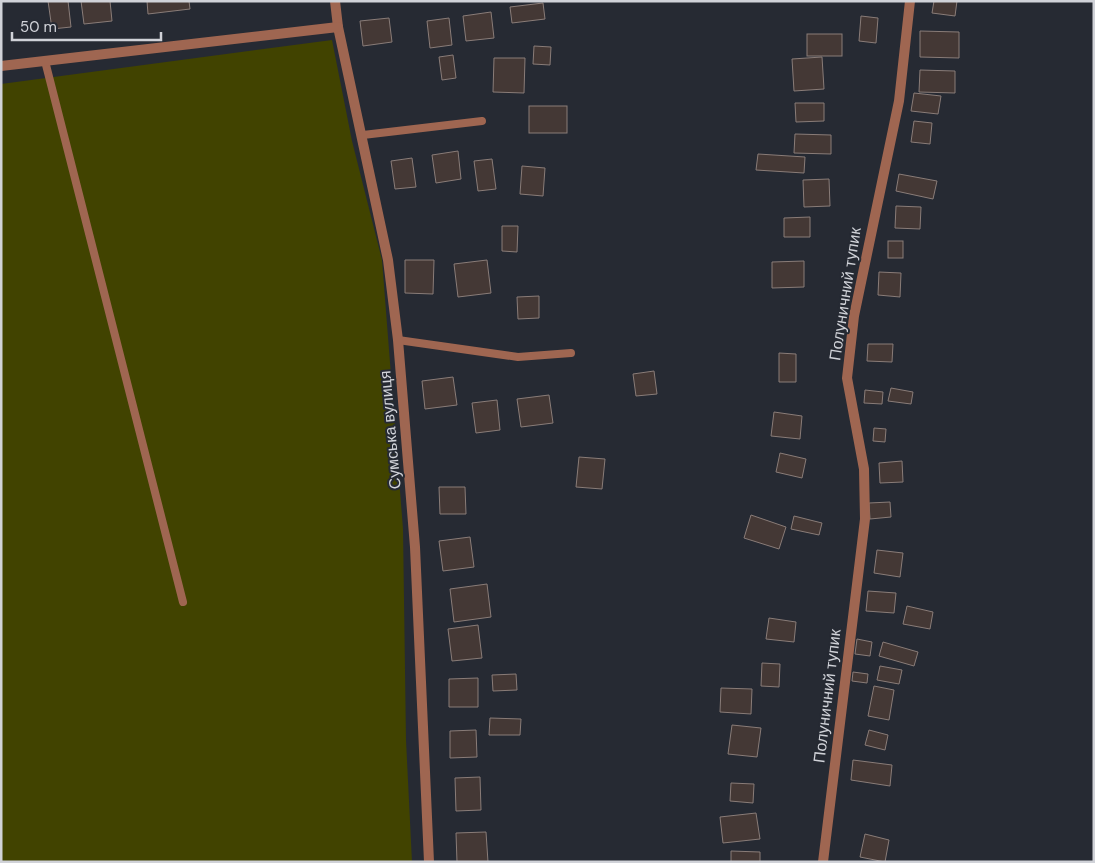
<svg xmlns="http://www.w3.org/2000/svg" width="1095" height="863" font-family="'DM Sans',sans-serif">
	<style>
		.green { fill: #414300 }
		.building { fill: #443835; stroke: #897c78 }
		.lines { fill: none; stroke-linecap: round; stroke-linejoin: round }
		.service { stroke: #9f6651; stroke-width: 8 }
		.minor { stroke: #9f6651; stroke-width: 10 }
		.labels { text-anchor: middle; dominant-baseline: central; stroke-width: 4; stroke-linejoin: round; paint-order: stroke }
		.street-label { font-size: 16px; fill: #d0d2d8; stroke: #262a33 }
	</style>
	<rect width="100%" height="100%" fill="#262a33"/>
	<path class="green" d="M332,40L352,141L382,260L403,529L406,740L412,862H1V84Z"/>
	<g class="building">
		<path d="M48,1H68L71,27L52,29Z"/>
		<path d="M81,1H110L112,21L84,24Z"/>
		<path d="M147,1H189L190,9L148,14Z"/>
		<path d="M934,1H957L955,16L932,13Z"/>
		<path d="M543,3L545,19L512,23L510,7Z"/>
		<path d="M491,12L494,38L466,41L463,16Z"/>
		<path d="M861,16L878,18L876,43L859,41Z"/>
		<path d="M389,18L392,42L363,46L360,21Z"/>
		<path d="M449,18L452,45L430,48L427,21Z"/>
		<path d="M920,31L959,32V58L920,57Z"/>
		<rect x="807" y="34" width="35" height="22"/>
		<path d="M534,46L551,47L550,65L533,64Z"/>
		<path d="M453,55L456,78L442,80L439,57Z"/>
		<path d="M822,57L824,89L794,91L792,59Z"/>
		<path d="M494,58H525L524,93L493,92Z"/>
		<path d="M920,70L955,71V93L919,92Z"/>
		<path d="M914,93L941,96L938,114L911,111Z"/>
		<path d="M795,103H824V121L796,122Z"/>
		<rect x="529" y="106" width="38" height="27"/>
		<path d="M914,121L932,123L930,144L911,142Z"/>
		<path d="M795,134L831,135V154L794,153Z"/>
		<path d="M458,151L461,179L436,183L432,155Z"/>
		<path d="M758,154L805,157L804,173L756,170Z"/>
		<path d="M412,158L416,187L395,189L391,161Z"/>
		<path d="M492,159L496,189L478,191L474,161Z"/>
		<path d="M522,166L545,168L543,196L520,194Z"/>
		<path d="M899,174L937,181L933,199L896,191Z"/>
		<path d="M829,179L830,206L804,207L803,180Z"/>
		<path d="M896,206L921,207L920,229L895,228Z"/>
		<path d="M810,217V237H784V218Z"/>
		<path d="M502,226H518L517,252L502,251Z"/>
		<rect x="888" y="241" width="15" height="17"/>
		<path d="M405,260H434L433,294L405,293Z"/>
		<path d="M487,260L491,293L458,297L454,264Z"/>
		<path d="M804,261V287L772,288V262Z"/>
		<path d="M879,272L901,273L900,297L878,295Z"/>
		<path d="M539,296V318L518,319L517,297Z"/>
		<path d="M868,344H893L892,362L867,361Z"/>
		<path d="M779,353L796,354V382H779Z"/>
		<path d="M654,371L657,394L636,396L633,374Z"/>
		<path d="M453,377L457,405L425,409L422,381Z"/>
		<path d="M891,388L913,392L911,404L888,401Z"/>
		<path d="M865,390L883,392L882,404L864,403Z"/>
		<path d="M549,395L553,423L521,427L517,399Z"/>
		<path d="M497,400L500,430L476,433L472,403Z"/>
		<path d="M774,412L802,416L800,439L771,436Z"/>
		<path d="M874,428L886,429L885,442L873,441Z"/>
		<path d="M780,453L806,459L802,478L776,472Z"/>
		<path d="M579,457L605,459L602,489L576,487Z"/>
		<path d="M902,461L903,482L880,483L879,463Z"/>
		<path d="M439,487H465L466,514H440Z"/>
		<path d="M890,502L891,517L870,519L869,503Z"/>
		<path d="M751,515L786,527L779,549L744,538Z"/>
		<path d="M794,516L822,523L819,535L791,529Z"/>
		<path d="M470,537L474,567L443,571L439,541Z"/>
		<path d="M877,550L903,553L900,577L874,573Z"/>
		<path d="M487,584L491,617L454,622L450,589Z"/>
		<path d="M868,591L896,593L894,613L866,611Z"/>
		<path d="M907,606L933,612L930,629L903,624Z"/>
		<path d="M769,618L796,622L794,642L766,639Z"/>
		<path d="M478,625L482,658L452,661L448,629Z"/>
		<path d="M857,639L872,642L870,656L855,654Z"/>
		<path d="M883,642L918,652L914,666L879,656Z"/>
		<path d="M762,663L780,664L779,687L761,686Z"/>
		<path d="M880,666L902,670L899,684L877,680Z"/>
		<path d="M853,672L868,674L867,683L852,681Z"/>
		<path d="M516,674L517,690L493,691L492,675Z"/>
		<path d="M478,678V707H449V679Z"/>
		<path d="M874,686L894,690L889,720L868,716Z"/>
		<path d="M721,688L752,689L751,714L720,712Z"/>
		<path d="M490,718L521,719L520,735H489Z"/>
		<path d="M732,725L761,728L757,757L728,754Z"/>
		<path d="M476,730L477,757L450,758V731Z"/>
		<path d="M869,730L888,735L885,750L865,745Z"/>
		<path d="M853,760L892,765L890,786L851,780Z"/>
		<path d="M480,777L481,810L456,811L455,778Z"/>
		<path d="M731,783L754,784L753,803L730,801Z"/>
		<path d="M756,813L760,839L723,843L720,817Z"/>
		<path d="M486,832L488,862H457L456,833Z"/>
		<path d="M865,834L889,840L885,862L860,857Z"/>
		<path d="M731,851L760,852V862H731Z"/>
	</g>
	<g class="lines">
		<g class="service">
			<path d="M45,61L183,602"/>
			<path d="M363,135L482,121"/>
			<path d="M398,340L518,357L571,353"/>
		</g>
		<g class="minor">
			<path d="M335,1L338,27L388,260L398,340L415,547L429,862"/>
			<path d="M1,66L338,27"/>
			<path d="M823,862L865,519L864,469L847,378L854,316L899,101L910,1"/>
		</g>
	</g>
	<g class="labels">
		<g class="street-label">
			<text transform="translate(845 294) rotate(-81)">Полуничний тупик</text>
			<text transform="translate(390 430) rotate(-95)">Сумська вулиця</text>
			<text transform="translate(827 696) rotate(-83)">Полуничний тупик</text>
		</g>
	</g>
	<rect width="1095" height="863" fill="none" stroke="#d0d2d8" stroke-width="5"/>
	<path d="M12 32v8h149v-8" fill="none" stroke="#d0d2d8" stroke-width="2.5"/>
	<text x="20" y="32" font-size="15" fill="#d0d2d8" stroke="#262a33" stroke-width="4" paint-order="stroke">50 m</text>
</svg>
